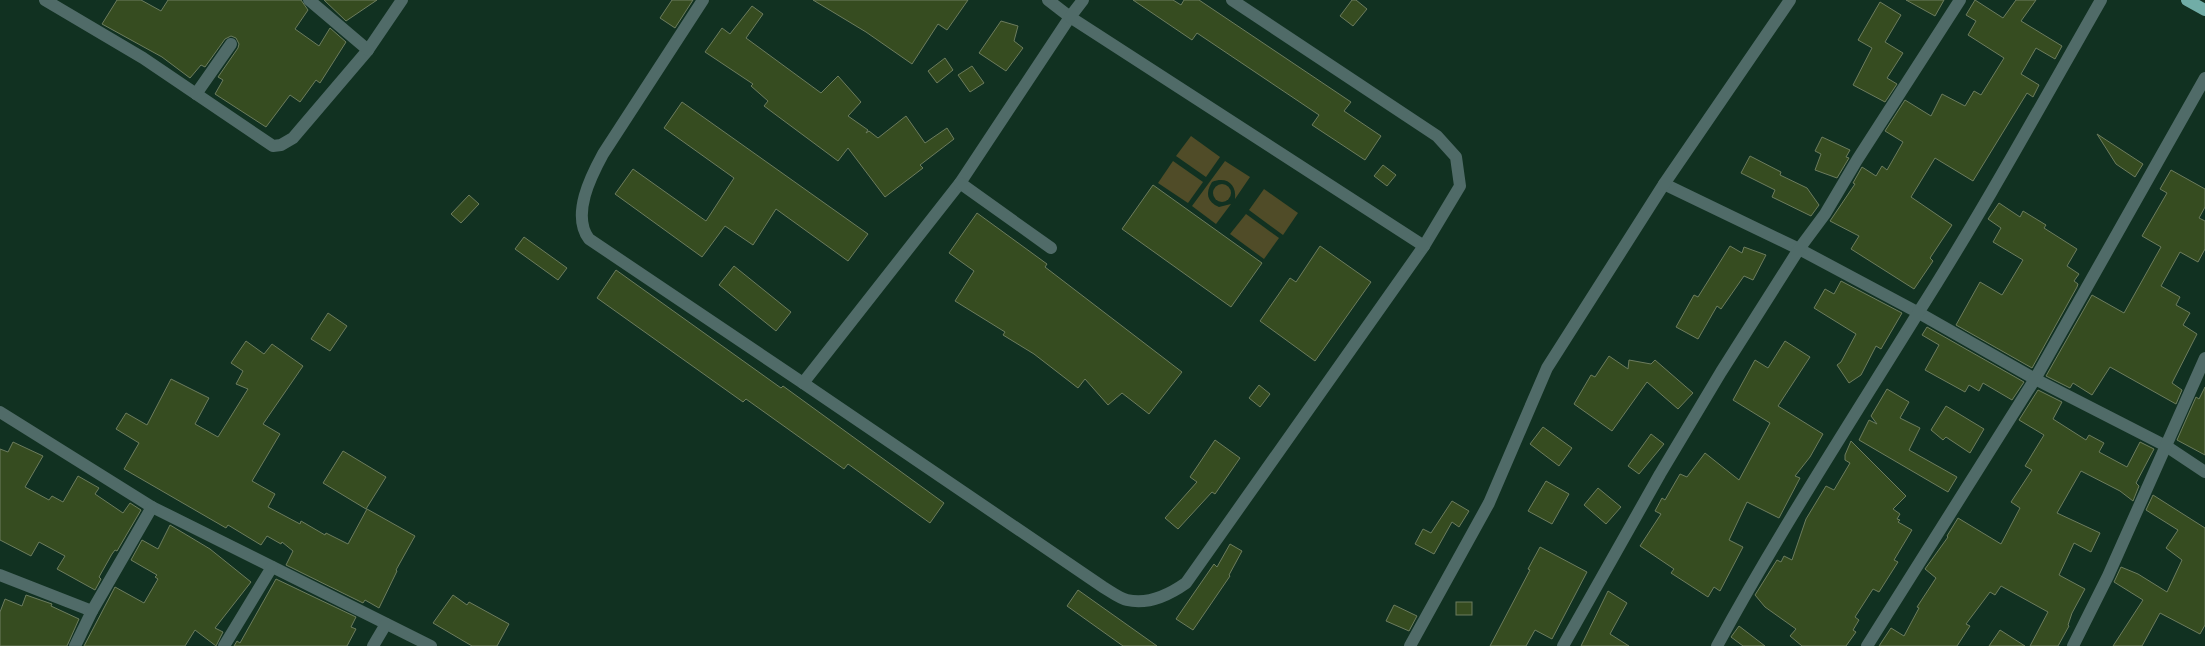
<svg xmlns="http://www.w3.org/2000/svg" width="2205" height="646" font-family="Helvetica,sans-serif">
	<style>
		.green { fill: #504c28 }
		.building { fill: #364c20; stroke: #6c7c5e }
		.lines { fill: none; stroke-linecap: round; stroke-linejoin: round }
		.minor { stroke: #506b68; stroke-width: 12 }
		.major { stroke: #71ada7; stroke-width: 12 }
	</style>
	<rect width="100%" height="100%" fill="#113121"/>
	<g class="green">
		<path d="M1191,136L1220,157L1206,177L1176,156Z"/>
		<path d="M1173,161L1203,182L1188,203L1158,183Z"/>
		<path d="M1225,161L1250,177L1235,199C1237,184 1226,176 1212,182C1205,193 1207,202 1219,207L1231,204L1216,224L1192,206Z"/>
		<circle cx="1222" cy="193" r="9"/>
		<path d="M1264,189L1298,213L1283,235L1249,210Z"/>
		<path d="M1246,214L1279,238L1264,259L1230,234Z"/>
	</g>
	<g class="building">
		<path d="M117,0H141L161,11L168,0H301L308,10L295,29L319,46L330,28L346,42L320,83L316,80L300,102L290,95L266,127L215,94L223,80L218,77L238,48L239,44L236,38L231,36L225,39L205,67L201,65L190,78L162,57L102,24Z"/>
		<path d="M324,0H377L346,21Z"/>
		<path d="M672,0H693L675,28L660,18Z"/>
		<path d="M813,0H968L947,30L938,24L912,64L866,32Z"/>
		<path d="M1133,0H1173L1181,5L1184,0H1199L1351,102L1344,111L1381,136L1365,160L1312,125L1319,115L1197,33L1192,40Z"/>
		<path d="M1352,0H1356L1367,9L1353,26L1340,16Z"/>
		<path d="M1906,0H1944L1935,16Z"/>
		<path d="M1975,0L2003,18L2016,0H2036L2021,21L2062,46L2055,59L2036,48L2021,74L2039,85L2033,97L2027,93L1973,181L1935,158L1911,197L1952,225L1930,258L1933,261L1914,289L1851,249L1859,236L1830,221L1855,184L1853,183L1862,167L1876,176L1882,166L1887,170L1903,142L1885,131L1905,100L1931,116L1942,94L1965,106L1974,91L1981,95L2004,58L1968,35L1976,21L1966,15Z"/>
		<path d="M1880,2L1901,15L1885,42L1903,53L1887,78L1897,84L1885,102L1853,85L1872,48L1858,40Z"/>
		<path d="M752,6L763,14L746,38L821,93L838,76L861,102L848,116L868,130L866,133L869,131L878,138L906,116L925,143L947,128L954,139L920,165L923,168L885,197L848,148L838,161L764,106L768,101L751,86L753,84L705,52L722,28L730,34Z"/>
		<path d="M1001,21L1018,26L1014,41L1023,48L1006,71L979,53Z"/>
		<path d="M945,58L953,70L937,83L928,71Z"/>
		<path d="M972,66L984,83L970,92L958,75Z"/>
		<path d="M682,102L868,234L848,261L776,209L753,245L725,226L702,257L615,194L633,169L706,221L734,178L664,128Z"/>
		<path d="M2097,134L2143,164L2135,177L2116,164Z"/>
		<path d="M1822,137L1850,150L1846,157L1849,158L1837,178L1815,170L1821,154L1815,151Z"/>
		<path d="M1750,156L1781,172L1780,175L1807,188L1819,205L1811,216L1772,197L1775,190L1741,173Z"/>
		<path d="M1383,165L1396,175L1387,186L1374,176Z"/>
		<path d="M2171,170L2205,189V207L2199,218L2205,221V249L2198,262L2180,252L2161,286L2180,297L2176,305L2190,313L2183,325L2197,334L2172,383L2182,390L2176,404L2110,367L2092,395L2073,383L2070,388L2046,376L2092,295L2124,313L2161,247L2142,236L2167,193L2160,189Z"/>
		<path d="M1153,185L1262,263L1231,307L1122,229Z"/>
		<path d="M469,195L479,204L461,223L451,214Z"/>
		<path d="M1999,203L2020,217L2023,211L2046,225L2044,228L2077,249L2067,266L2079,274L2074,281L2078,284L2077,287L2032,368L1956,325L1980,282L2002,295L2023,260L1993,242L2001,228L1988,219Z"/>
		<path d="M977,213L1047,264L1045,267L1182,372L1149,414L1122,393L1108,405L1085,379L1078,388L1034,354L1003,335L1005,332L955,301L974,271L949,253Z"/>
		<path d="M524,237L567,268L558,280L515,249Z"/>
		<path d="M1320,246L1371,282L1315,361L1260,321L1290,278L1296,282Z"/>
		<path d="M1730,246L1742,253L1744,247L1766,255L1753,280L1744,276L1721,309L1717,306L1698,339L1676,327L1694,295L1698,297Z"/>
		<path d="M734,266L791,312L776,331L719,285Z"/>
		<path d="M616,270L781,388L783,386L944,503L930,523L848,464L844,469L746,399L743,402L597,298Z"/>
		<path d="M1841,281L1902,313L1881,349L1876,346L1861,375L1849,383L1837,365L1841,362L1856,334L1814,308L1825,289L1834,294Z"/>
		<path d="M328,313L347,326L330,351L311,339Z"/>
		<path d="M1927,327L2024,382L2012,400L1983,383L1979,391L1969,385L1965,392L1925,370L1939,345L1922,335Z"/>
		<path d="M246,341L264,354L272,344L303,366L263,424L280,434L252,481L275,494L268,507L300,524L301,521L325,535L326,533L348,544L367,509L415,536L396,570L397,571L379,608L365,600L363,603L286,565L293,551L282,542L281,544L267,536L261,545L228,525L226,528L124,469L139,443L116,429L126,413L147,425L171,379L209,398L195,424L218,437L248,389L236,384L243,371L231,363Z"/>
		<path d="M1785,341L1810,357L1778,406L1823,434L1810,457L1795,476L1800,478L1779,518L1747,502L1729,540L1743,547L1720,591L1714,587L1708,597L1671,573L1674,569L1640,546L1661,514L1655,511L1662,498L1665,500L1680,474L1687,477L1705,453L1739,480L1770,423L1733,400L1755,360L1768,368Z"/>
		<path d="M1609,356L1628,369L1629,360L1651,364L1655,360L1693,393L1678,409L1647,382L1612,431L1574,404L1591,375L1595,377Z"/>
		<path d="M1259,385L1270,394L1260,407L1249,398Z"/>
		<path d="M2205,387V455L2177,440L2196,397L2199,399Z"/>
		<path d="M1887,389L1909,402L1900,418L1920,428L1909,450L1957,477L1948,492L1859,440L1869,420L1877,424L1871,416Z"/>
		<path d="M2038,390L2062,402L2053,419L2086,440L2089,435L2104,443L2099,452L2127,467L2140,442L2154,449L2136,483L2139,486L2133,501L2120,491L2081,471L2057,513L2100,533L2091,552L2074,543L2059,575L2085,589L2072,613L2068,625L2069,626L2058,646H2030L2048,612L2001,586L1995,595L1990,592L1966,624L1970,626L1957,646H1879L1891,628L1904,636L1919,608L1917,607L1936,578L1925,569L1948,537L1947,536L1958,518L2001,544L2020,508L2011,502L2032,470L2025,466L2044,435L2019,420Z"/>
		<path d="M1946,406L1984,429L1970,453L1946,437L1943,440L1931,430Z"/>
		<path d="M1543,427L1572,448L1559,466L1530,444Z"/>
		<path d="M1651,434L1664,444L1639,474L1628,466Z"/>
		<path d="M1215,440L1240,458L1215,494L1212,492L1178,529L1165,518L1197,482L1190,477Z"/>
		<path d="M1851,441L1906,496L1893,509L1900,514L1897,519L1900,520L1898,522L1912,530L1894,560L1898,562L1879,592L1873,589L1855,617L1859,620L1853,630L1856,632L1846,646H1802L1790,636L1796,629L1765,607L1755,595L1777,560L1781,562L1784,556L1792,560L1806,519L1826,486L1834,490L1850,463L1845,460V455Z"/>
		<path d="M13,442L43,456L25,487L49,500L52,496L63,502L78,476L99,488L95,494L123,513L130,503L141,510L117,551L115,550L112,554L99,577L101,579L95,590L57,569L65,556L39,542L31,556L0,540V449L8,452Z"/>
		<path d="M343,451L386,477L366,509L323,483Z"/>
		<path d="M1546,481L1569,494L1552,524L1528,511Z"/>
		<path d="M1598,488L1621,507L1606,524L1584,505Z"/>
		<path d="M2153,495L2205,528V625L2200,634L2160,613L2142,646H2113L2143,600L2114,582L2121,567L2138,574L2167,592L2182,560L2166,548L2178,530L2146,510Z"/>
		<path d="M1452,501L1469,511L1459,527L1452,522L1434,554L1415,544L1423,529L1431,533Z"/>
		<path d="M170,525L210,549L251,582L215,628L223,632L216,646L195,630L185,646H84L115,587L144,603L158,579L155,577L157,575L131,560L142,540L158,549Z"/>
		<path d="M1230,544L1242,551L1229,575L1230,576L1193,630L1176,619L1214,564L1217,567Z"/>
		<path d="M1540,547L1587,572L1552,639L1535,630L1526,646H1490L1530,570L1528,569Z"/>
		<path d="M276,579L356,617L351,627L356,629L347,646H234L237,641L240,643Z"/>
		<path d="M1078,590L1157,646H1123L1067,606Z"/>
		<path d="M1608,591L1627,603L1610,634L1629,646H1581Z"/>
		<path d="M26,595L52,604L51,606L79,619L67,646H0V612L5,599L22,606Z"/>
		<path d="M453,595L467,605L469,602L509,624L497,646H472L433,623Z"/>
		<rect x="1456" y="602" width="16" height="13"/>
		<path d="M1394,605L1417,616L1409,631L1386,621Z"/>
		<path d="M1739,626L1765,646H1743L1731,637Z"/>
		<path d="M2000,630L2025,646H1989Z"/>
	</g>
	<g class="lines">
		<g class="minor">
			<path d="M45,0L143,58L273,146L281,145L293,138L368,50L402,0"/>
			<path d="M309,0L368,50"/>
			<path d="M703,0L603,154C591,176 571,215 589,239L803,383"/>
			<path d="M1048,0L1070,17L960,183L803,383L1103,587C1110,591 1119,598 1127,600C1148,605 1169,595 1186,583L1424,246L1460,186L1456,157L1437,136L1232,0"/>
			<path d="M1083,0L1070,17L1424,246"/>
			<path d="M196,94L231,44"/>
			<path d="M960,183L1051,248"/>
			<path d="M1664,184L1799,249L1919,313L2035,379L2166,446L2205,472"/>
			<path d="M0,412L152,507L431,646"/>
			<path d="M0,575L92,611"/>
			<path d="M75,646L92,611L152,507"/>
			<path d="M224,646L272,567"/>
			<path d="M373,646L386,624"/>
			<path d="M1410,646L1489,503L1547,368L1664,184L1790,0"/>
			<path d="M1563,646L1660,474L1721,372L1799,249L1825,214L1857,160L1960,0"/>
			<path d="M1717,646C1779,532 1850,423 1918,313C1983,211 2041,105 2101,0"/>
			<path d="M1867,646L2035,379L2205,78"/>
			<path d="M2073,646L2108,576L2205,358"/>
		</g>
		<path class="major" d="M2187,0L2205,10"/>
	</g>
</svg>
